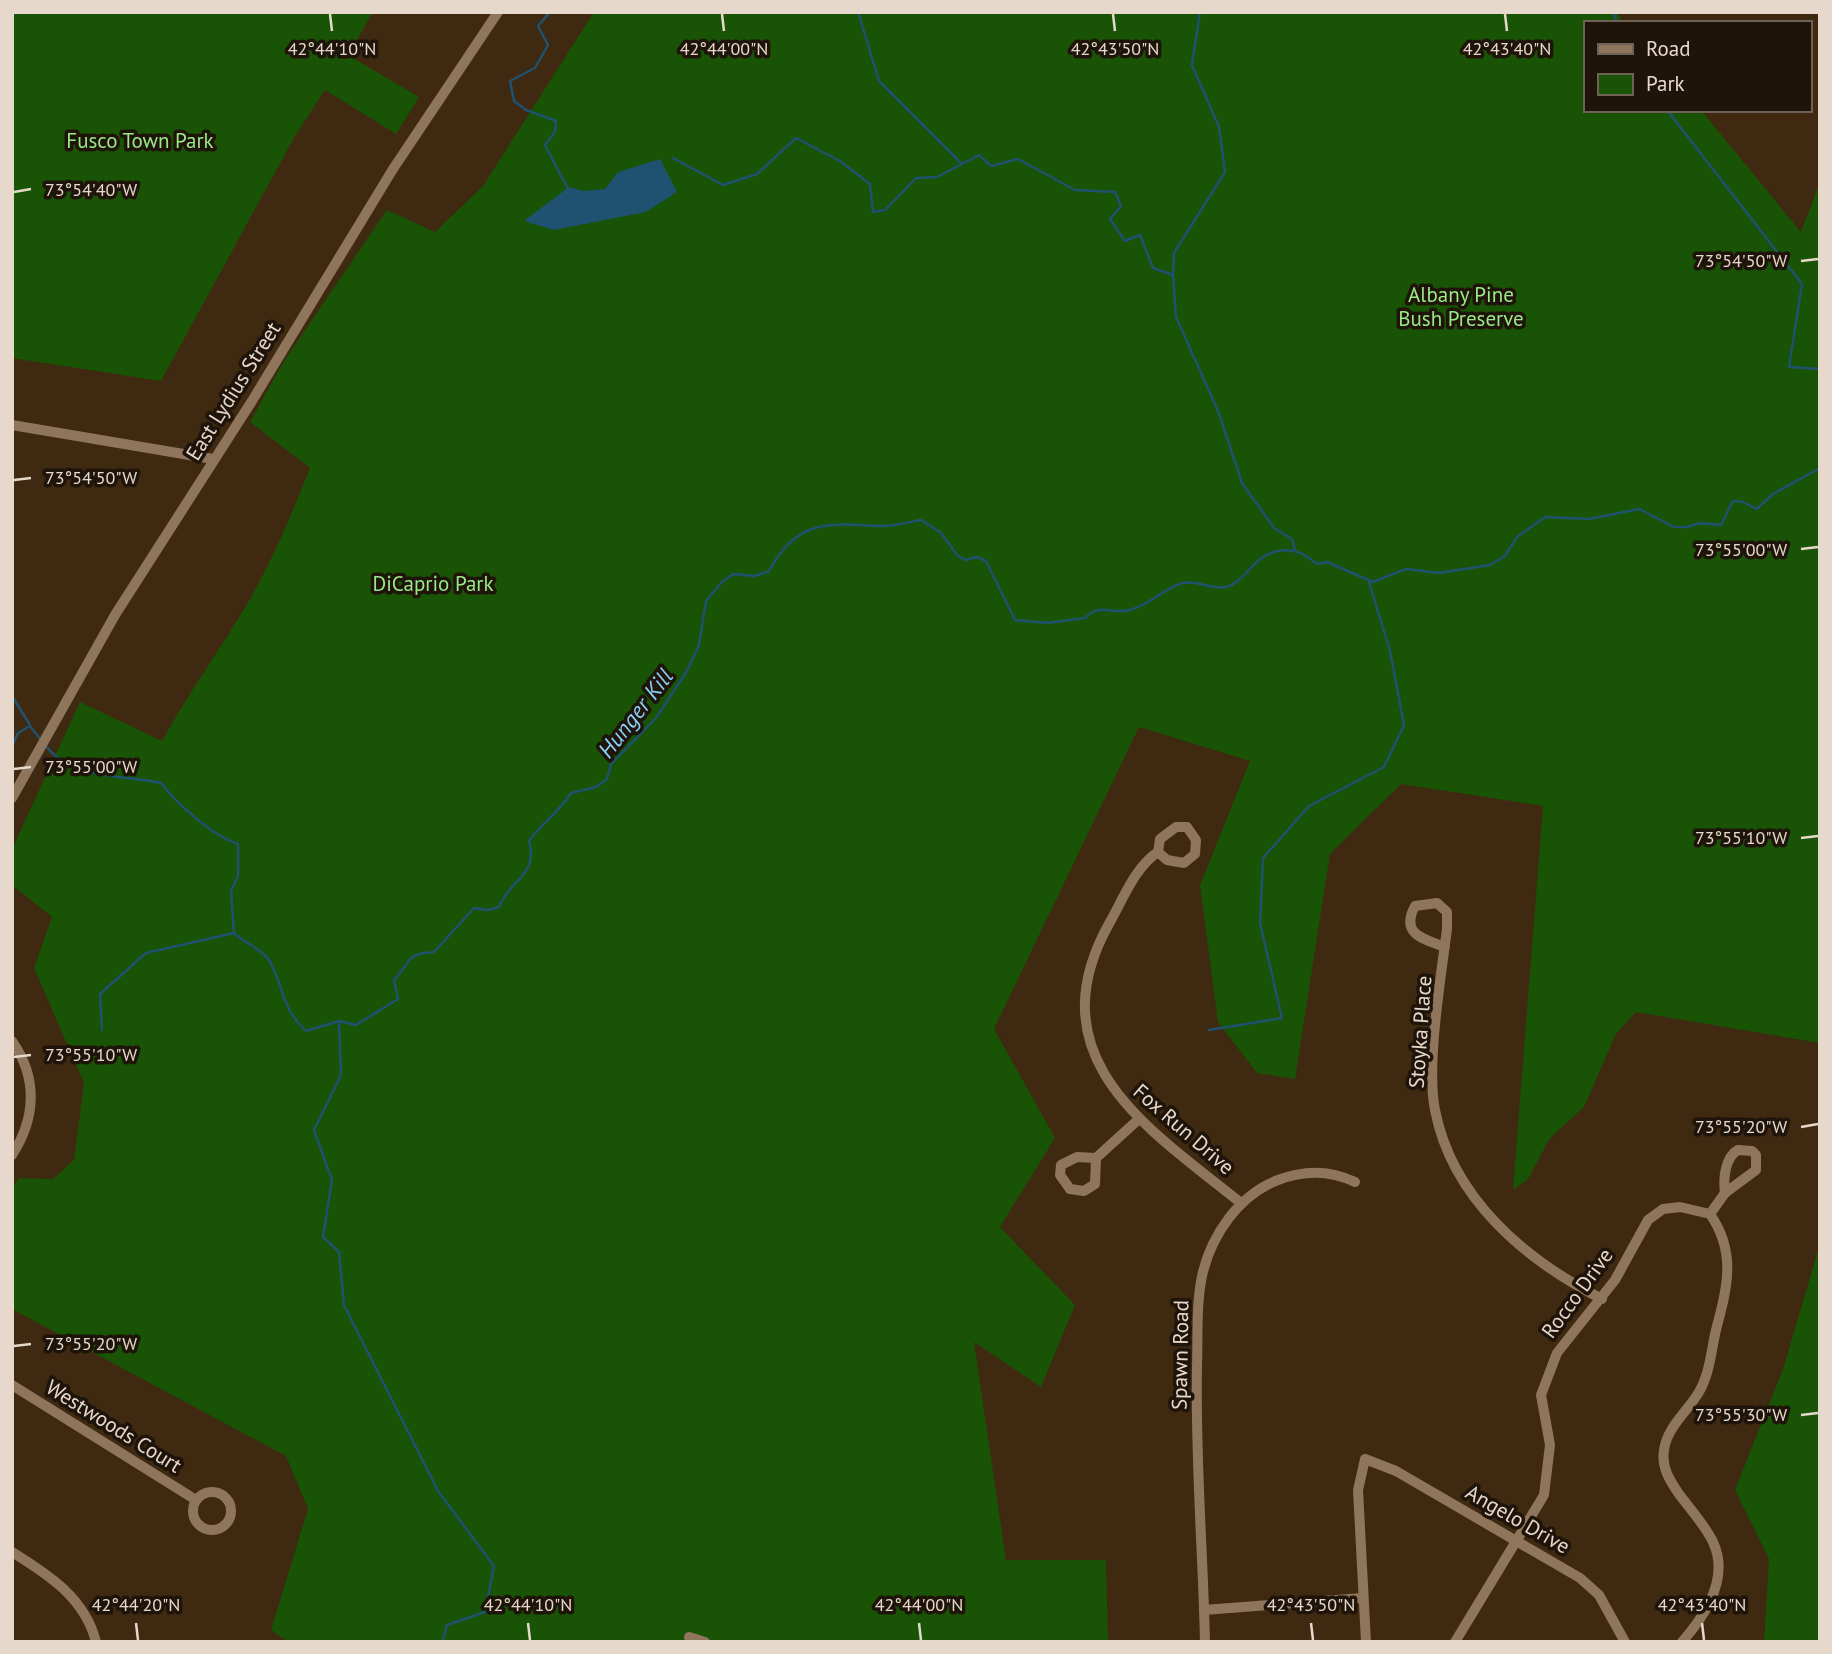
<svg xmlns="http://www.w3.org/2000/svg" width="1832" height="1654" font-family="'PT Sans',sans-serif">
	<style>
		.green { fill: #195305 }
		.water { fill: #1e5270 }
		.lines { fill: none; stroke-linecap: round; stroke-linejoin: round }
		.stream { stroke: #1e5270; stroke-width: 2.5 }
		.minor { stroke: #8f755b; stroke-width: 10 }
		.ticks { fill: none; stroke: #e6d8ca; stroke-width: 2.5 }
		.labels { text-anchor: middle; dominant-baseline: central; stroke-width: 7; stroke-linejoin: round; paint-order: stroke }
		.park-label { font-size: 21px; fill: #99e986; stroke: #1e140a }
		.street-label { font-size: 21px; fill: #e6d8ca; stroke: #1e140a }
		.water-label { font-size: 23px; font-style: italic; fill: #8bcffa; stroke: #1e140a }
		.ticks-label { font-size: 18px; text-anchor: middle; fill: #e6d8ca; stroke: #1e140a; stroke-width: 7; stroke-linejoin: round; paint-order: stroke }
	</style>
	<rect width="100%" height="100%" fill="#3f2911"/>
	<g class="green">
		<path d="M12,12H373L348,55L419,97L396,134L325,90L295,136L161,381L12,358Z"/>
		<path d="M594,12H1617L1623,23H1585V110H1701L1801,232L1820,182V1043L1636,1012L1616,1034L1584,1107L1550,1138L1528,1179L1513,1190L1543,806L1401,784L1330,854L1295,1079L1257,1073L1218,1022L1200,885L1250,761L1139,727L994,1029L1055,1138L1000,1227L1075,1305L1041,1387L974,1342L1006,1560H1106L1108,1642H288L271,1630L308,1509L286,1456L12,1309V1187L19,1178L53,1179L74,1160L84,1083L34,968L52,917L12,885V849L80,702L162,741C186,697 215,657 241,614C270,567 290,518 310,468L250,422L284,361L387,210L435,232L483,186Z"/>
		<path d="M1820,1244V1642H1764L1769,1559L1735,1490L1783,1369Z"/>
	</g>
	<path class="water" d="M660,159L677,192L646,212L554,230L524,221L569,187L584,191L605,189L618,172Z"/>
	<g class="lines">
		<g class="stream">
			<path d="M550,12L538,26L548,45L535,68L510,81L514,101L526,110L556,121L555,132L545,145L569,191"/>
			<path d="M858,12L879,81L962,164"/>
			<path d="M1613,12L1617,23"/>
			<path d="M1667,110L1802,284L1789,367L1820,369"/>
			<path d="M673,158L723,185L757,174L796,138L840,161L870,184L873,212L885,210L916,178L937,177L979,155L991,166L1018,159L1075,190L1115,192L1121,206L1110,219L1125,241L1140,235L1153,268L1173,275L1176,317L1218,411L1242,483L1274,528L1292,539L1295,550"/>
			<path d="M1173,274L1174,253L1225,172L1219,127L1192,65L1200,12"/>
			<path d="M12,696L30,725"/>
			<path d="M45,745C73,781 121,774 161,783C177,804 213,836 238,844V876L231,891L234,933C244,943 261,948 269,960C285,987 280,1007 306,1031L339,1021L356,1025L398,999L394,980C412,962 404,954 434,952L474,908L488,910L499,907C510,879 539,875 529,841C542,823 559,812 571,793L596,787L607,779L611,764L656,718L687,671L699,645L706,601L721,583L733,574L755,576L769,571C798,517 830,524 882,526C895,526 909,522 921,520L940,532L958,556L965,560L977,557L986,561L1015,620L1047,623L1085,618C1100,602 1112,615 1130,610C1151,604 1164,588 1183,583C1198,580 1211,590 1226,587C1245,583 1253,555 1278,551C1294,548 1305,554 1317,564L1327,562L1373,582L1406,569L1439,573L1490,565L1505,556L1517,537L1545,517L1589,519L1639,509L1674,527H1687L1700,523L1721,525L1733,501L1743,502L1757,509L1773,494L1820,468"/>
			<path d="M12,746L18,733L30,726L41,740"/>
			<path d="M339,1022L341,1075L314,1130L332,1180L323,1237L339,1252L344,1305L438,1491L494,1566L485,1612L447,1625L442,1642"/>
			<path d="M102,1030L100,994L146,953L234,933"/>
			<path d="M1209,1030L1282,1018L1260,923L1263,858L1309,806L1384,767L1404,725L1390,651L1369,582"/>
		</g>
		<g class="minor">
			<path d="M12,425L213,459"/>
			<path d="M12,798L115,615L252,401L393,169L498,12"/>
			<path d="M1176,827H1187L1196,840L1195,854L1184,863L1167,860L1158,852L1160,839Z"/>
			<path d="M1158,852C1135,867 1123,899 1110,922C1033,1058 1149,1129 1241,1203"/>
			<path d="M1445,947C1423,939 1400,934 1415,906L1437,903L1447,912V929C1441,977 1426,1065 1435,1110C1452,1198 1525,1260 1602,1299"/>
			<path d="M12,1041C38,1078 36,1118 12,1155"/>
			<path d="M1738,1150L1752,1151L1756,1155V1170L1725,1193C1723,1179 1725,1157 1738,1150Z"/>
			<path d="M1077,1157L1096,1158L1095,1184L1084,1191L1070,1189L1060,1175L1061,1165Z"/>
			<path d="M1096,1158L1139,1119"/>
			<path d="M1710,1214L1725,1193"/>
			<path d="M12,1385L196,1500"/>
			<circle cx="212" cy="1511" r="19"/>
			<path d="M12,1552C49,1575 85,1598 96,1642"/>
			<path d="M1204,1610L1362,1598"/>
			<path d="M689,1637L705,1642"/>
			<path d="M1205,1642C1203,1550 1195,1458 1197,1366C1198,1336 1196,1305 1202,1276C1211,1235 1239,1195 1278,1180C1304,1170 1330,1170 1355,1182"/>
			<path d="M1366,1642L1358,1490L1365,1459L1396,1471L1580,1578L1599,1595L1625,1642"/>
			<path d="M1455,1642L1544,1495L1550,1445L1541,1395L1557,1353L1615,1280L1648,1220L1663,1209L1680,1207L1710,1214"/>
			<path d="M1682,1642C1705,1616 1730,1578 1713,1542C1705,1525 1690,1509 1679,1494C1670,1481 1661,1467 1664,1450C1667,1427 1688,1411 1699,1392C1710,1373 1711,1351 1716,1330C1727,1288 1737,1253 1710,1214"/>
		</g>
	</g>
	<path class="ticks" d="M330,14L332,31M722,14L724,31M1113,14L1115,31M1505,14L1507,31M14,192L31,189M1801,261L1818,259M14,480L31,478M1801,549L1818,547M14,769L31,767M1801,838L1818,836M14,1057L31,1055M1801,1127L1818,1124M14,1346L31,1344M1801,1415L1818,1413M136,1623L138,1640M528,1623L530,1640M919,1623L921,1640M1311,1623L1313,1640M1702,1623L1704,1640"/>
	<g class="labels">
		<g class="park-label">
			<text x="140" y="140">Fusco Town Park</text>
			<text x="1461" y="294">Albany Pine<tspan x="1461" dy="24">Bush Preserve</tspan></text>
			<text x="433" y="583">DiCaprio Park</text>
		</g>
		<g class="street-label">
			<text transform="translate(233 391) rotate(-58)">East Lydius Street</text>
			<text transform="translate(1420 1032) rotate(-86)">Stoyka Place</text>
			<text transform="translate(1184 1129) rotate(41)">Fox Run Drive</text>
			<text transform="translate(1577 1293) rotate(-54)">Rocco Drive</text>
			<text transform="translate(1180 1355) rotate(-89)">Spawn Road</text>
			<text transform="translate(114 1426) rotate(32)">Westwoods Court</text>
			<text transform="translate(1518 1519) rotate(30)">Angelo Drive</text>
		</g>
		<g class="water-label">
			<text transform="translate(635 713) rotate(-52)">Hunger Kill</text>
		</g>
	</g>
	<g class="ticks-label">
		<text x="332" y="55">42°44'10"N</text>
		<text x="724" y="55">42°44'00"N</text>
		<text x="1115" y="55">42°43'50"N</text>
		<text x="1507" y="55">42°43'40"N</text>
		<text x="91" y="196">73°54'40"W</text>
		<text x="1741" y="267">73°54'50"W</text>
		<text x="91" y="484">73°54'50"W</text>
		<text x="1741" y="556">73°55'00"W</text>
		<text x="91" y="773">73°55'00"W</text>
		<text x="1741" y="844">73°55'10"W</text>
		<text x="91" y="1061">73°55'10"W</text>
		<text x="1741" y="1133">73°55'20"W</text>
		<text x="91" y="1350">73°55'20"W</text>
		<text x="1741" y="1421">73°55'30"W</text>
		<text x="136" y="1611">42°44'20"N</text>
		<text x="528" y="1611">42°44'10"N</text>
		<text x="919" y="1611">42°44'00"N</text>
		<text x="1311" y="1611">42°43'50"N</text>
		<text x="1702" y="1611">42°43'40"N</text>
	</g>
	<rect width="1832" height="1654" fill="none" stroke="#e6d8ca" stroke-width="28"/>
	<rect x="1584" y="21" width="228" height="91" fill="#1e140a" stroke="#6e6257" stroke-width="2"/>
	<rect x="1598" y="44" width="35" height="10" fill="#8f755b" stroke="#6e6257" stroke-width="2"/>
	<text x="1646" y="56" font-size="21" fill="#e6d8ca">Road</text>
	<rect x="1598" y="74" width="35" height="21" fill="#195305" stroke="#6e6257" stroke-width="2"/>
	<text x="1646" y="91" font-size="21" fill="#e6d8ca">Park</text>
</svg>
